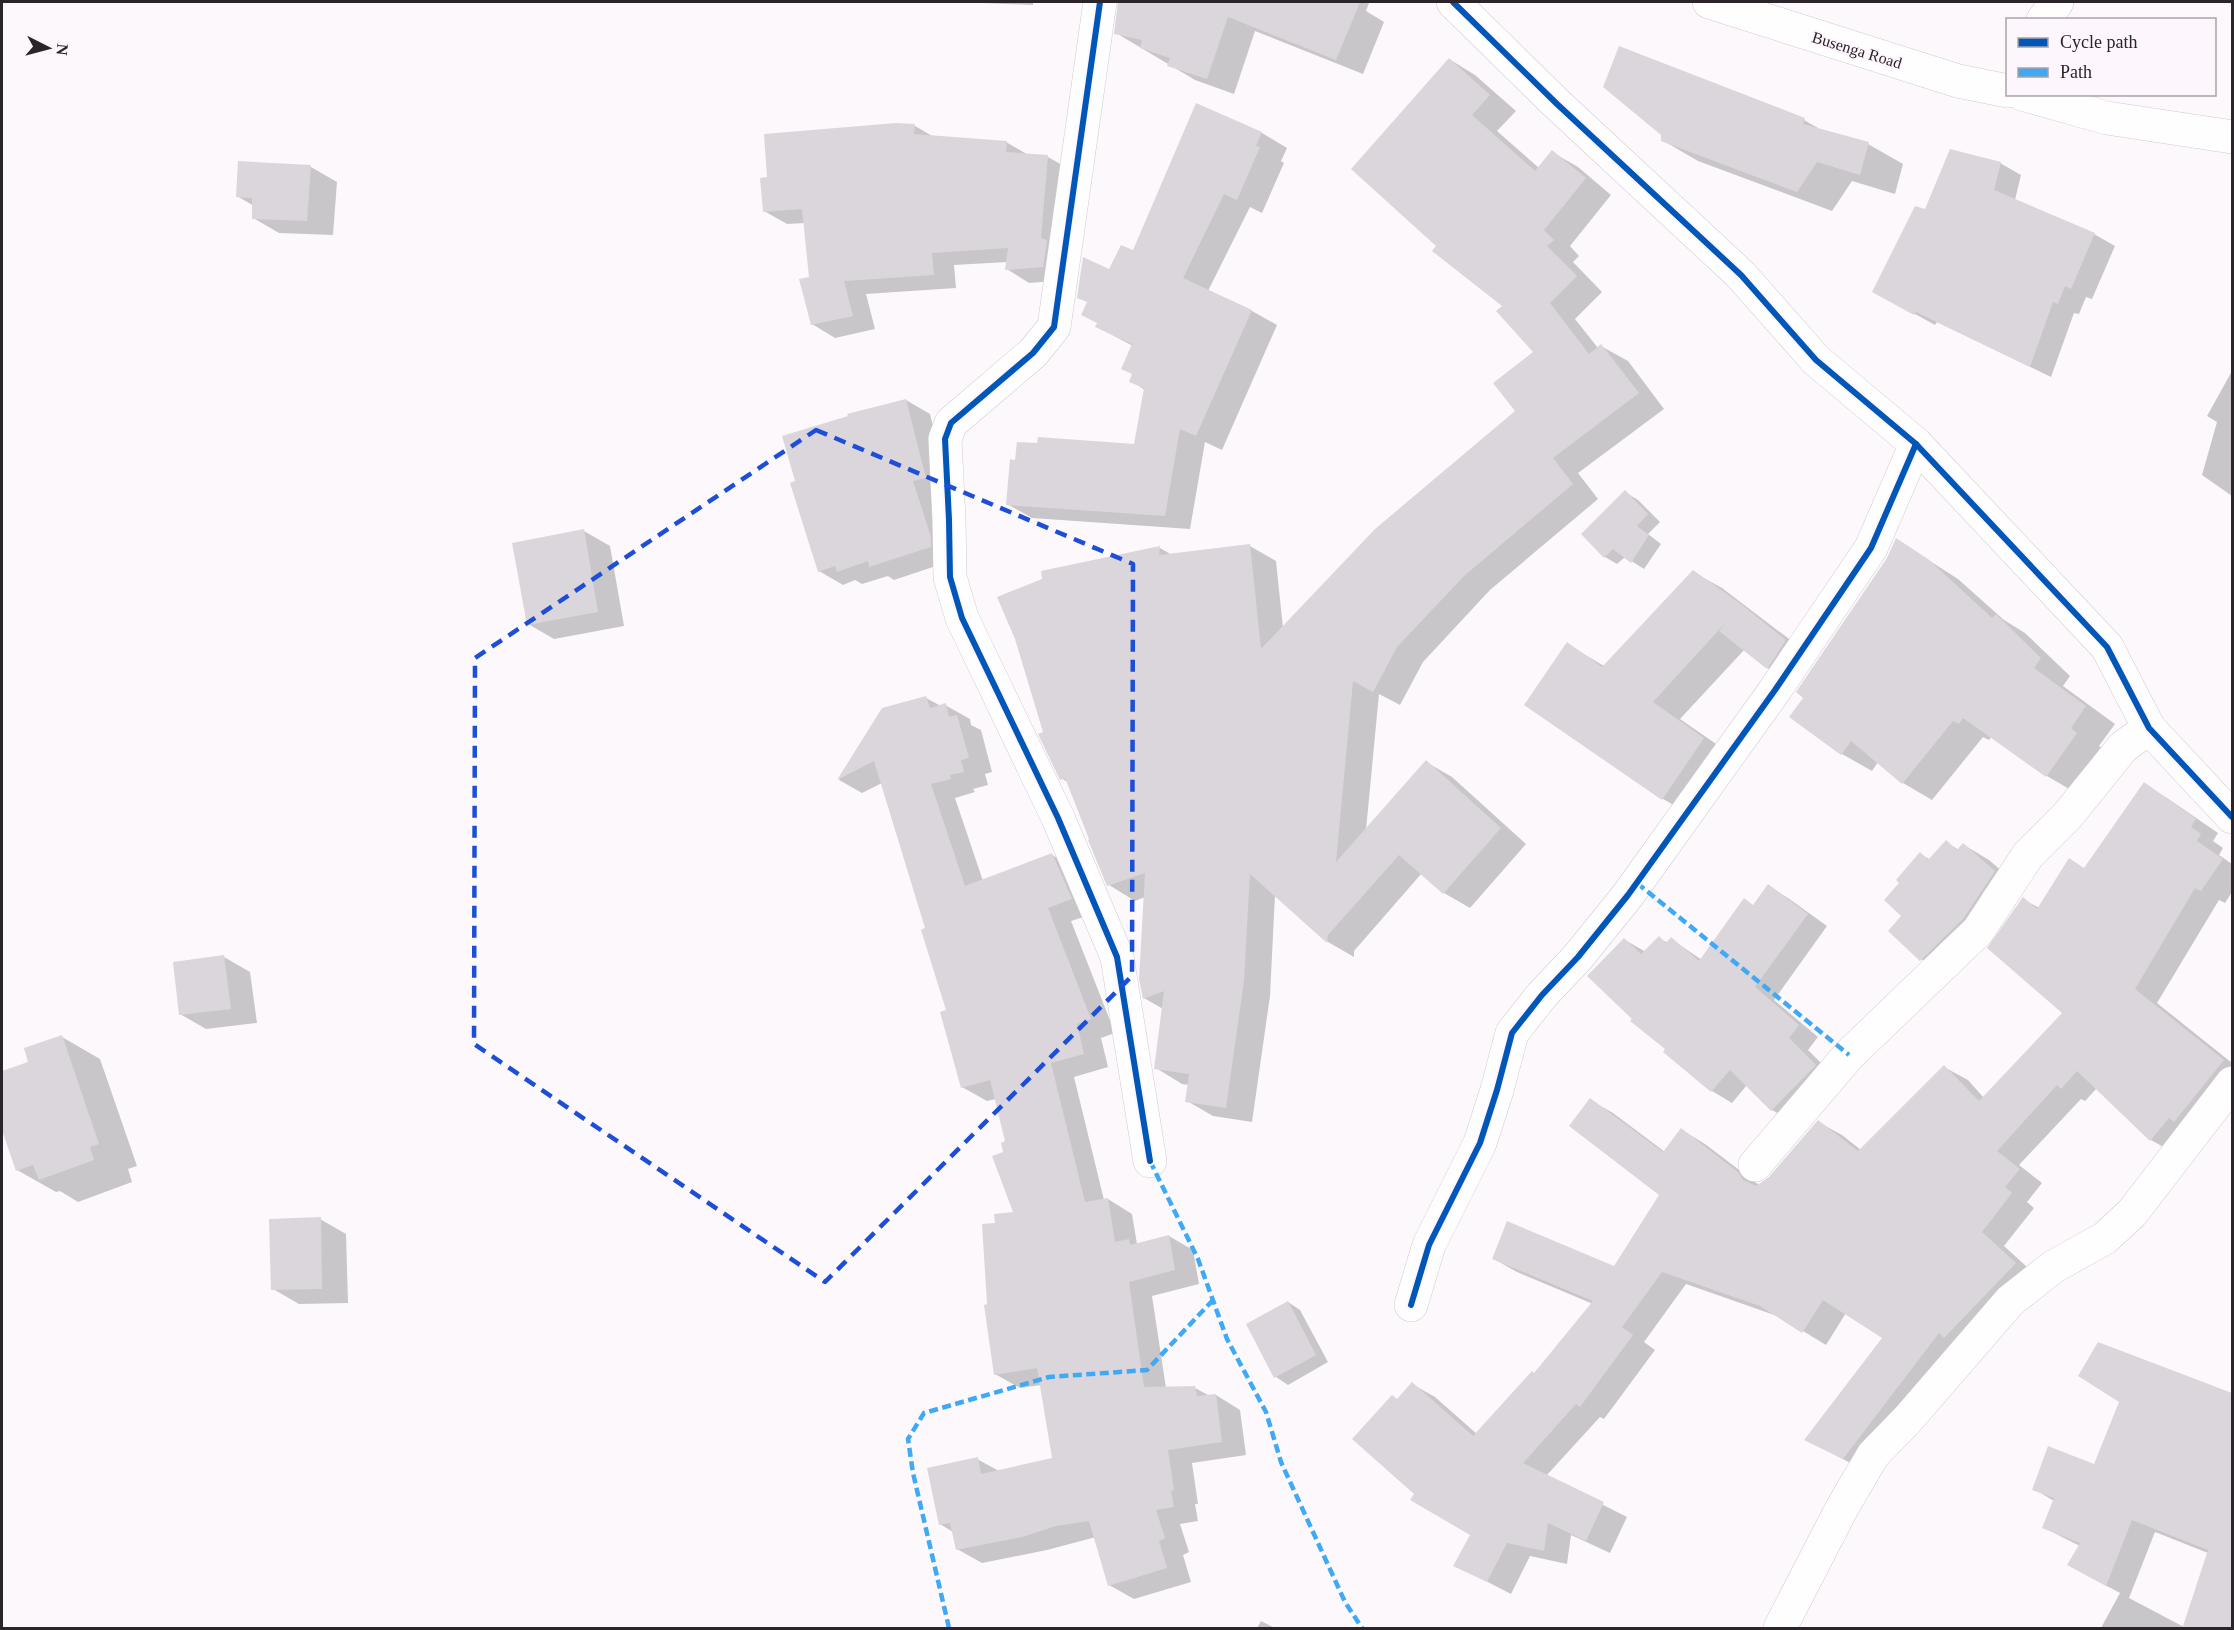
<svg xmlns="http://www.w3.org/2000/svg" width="2234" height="1630" font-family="'Times New Roman',serif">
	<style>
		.shadow { fill: #0003; fill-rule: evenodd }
		.building { fill: #dbd6db }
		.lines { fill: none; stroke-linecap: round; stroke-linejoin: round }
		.minor-casing { stroke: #d0cbcf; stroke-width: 34 }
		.minor { stroke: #fffeff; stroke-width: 33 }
		.quiet { stroke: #3fa9f5; stroke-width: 4.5; stroke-dasharray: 9 4.5; stroke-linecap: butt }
		.cycleway-casing { stroke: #fef6fd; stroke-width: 10 }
		.cycleway { stroke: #0057b8; stroke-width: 6 }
		.marked { fill: none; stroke: #1d4ed8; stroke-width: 4.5; stroke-dasharray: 12 8; stroke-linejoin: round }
		.labels { text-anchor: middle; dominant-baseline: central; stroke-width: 4.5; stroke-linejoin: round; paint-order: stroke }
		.street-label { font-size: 16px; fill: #2b242a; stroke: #fef6fd }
	</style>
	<rect width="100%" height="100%" fill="#fcf8fc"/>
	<g class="shadow">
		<path d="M958,2H1033V5Z"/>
		<path d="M1119,2H1367L1369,3L1366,11L1384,22L1363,74L1255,31L1234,94L1195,80L1116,33Z"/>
		<path d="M1449,59L1475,75L1516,111L1497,131L1539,168L1552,152L1578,167L1611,195L1570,246L1579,256L1573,262L1602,292L1575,319L1598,348L1601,346L1628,361L1664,409L1578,473L1598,499L1490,590L1423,662L1400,705L1379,694L1366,830L1426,762L1452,777L1526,844L1470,908L1444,893L1422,873L1354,951V957L1328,942L1275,895L1270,996L1252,1122L1213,1116L1187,1101L1189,1085L1182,1084L1156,1068L1163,1009L1144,998L1145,897L1135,901L1109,885L1069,783L1061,778L1045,733L1042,573L1160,548L1172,555L1250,546L1276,561L1283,628L1517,412L1535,352L1504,306L1438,246Z"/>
		<path d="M1197,105L1262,133L1287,148L1281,161L1284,163L1262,213L1250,207L1208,291L1252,311L1277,325L1222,450L1205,442L1190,529L1032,518L1007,504L1017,461L1135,446L1145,390L1131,381L1133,375V346L1097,327L1110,271L1134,252Z"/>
		<path d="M1804,120L1825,132L1868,144L1903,164L1895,194L1852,181L1832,211L1698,161L1662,140Z"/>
		<path d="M915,126L934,137L1006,142L1030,156L1048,157L1071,170L1066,280L1029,283L1007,269L1008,262L954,265L956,288L866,294L875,329L835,338L812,324L811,278L805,223L787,224L764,211Z"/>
		<path d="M2000,163L2021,175L2015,200L2094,234L2115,246L2092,299L2086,297L2079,314L2074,313L2051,377L1937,322L1935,325L1895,303L1926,211Z"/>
		<path d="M311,167L337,182L333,235L279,233L253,218L254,206L237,196Z"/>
		<path d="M2232,371V496L2202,475L2217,422L2207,416Z"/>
		<path d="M906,400L930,414L949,491L954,560L894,580L888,576L862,584L855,580L843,585L819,571Z"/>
		<path d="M1625,492L1638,500L1660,522L1648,534L1661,544L1644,569L1625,557L1617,564L1605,557Z"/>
		<path d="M584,531L610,546L624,626L554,639L528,624Z"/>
		<path d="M1897,540L1958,579L2004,620L2025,633L2070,676L2063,686L2115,724L2099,746L2106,751L2076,793L2047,776L1992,736L1989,740L1983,737L1932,800L1903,783L1878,762L1872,771L1842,754L1791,716L1805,697L1888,559Z"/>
		<path d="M1693,572L1722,588L1814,658L1796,684L1768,668L1745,649L1680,719L1732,755L1691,815L1663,799L1567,644L1604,666Z"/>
		<path d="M926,698L941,706L945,705L970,719L971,725L981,730L992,772L985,774L988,785L973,789L975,792L955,798L983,881L1052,855L1077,869L1096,913L1071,921L1115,1033L1101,1038L1108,1067L1074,1077L1104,1200L1108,1199L1132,1214L1137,1244L1169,1236L1193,1250L1199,1284L1152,1296L1166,1388H1195L1210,1396L1216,1395L1240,1410L1246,1455L1192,1463L1198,1504H1195L1198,1521L1180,1524L1189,1552L1183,1555L1191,1582L1134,1599L1109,1585L1096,1537L1047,1550L982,1563L957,1549L953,1532L940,1524L977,1459L999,1471L1054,1459L1041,1385L1020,1388L995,1374L989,1306L997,1224L1015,1213L1005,1152L1007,1142L996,1099L987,1101L962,1087L948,1011L926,929L882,783L862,793L839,780L883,709Z"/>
		<path d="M2144,784L2167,798L2218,833L2213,841L2223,848L2219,855L2232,864V892L2225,903L2219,900L2157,1003L2232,1063V1091L2174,1153L2151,1140L2097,1088L2085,1101L2081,1099L2019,1165L2042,1183L2027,1202L2034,1208L2004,1246L2038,1277L1866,1471L1806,1440L1884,1338L1846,1313L1826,1345L1780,1317L1686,1284L1644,1342L1655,1350L1604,1419L1600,1417L1546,1476L1627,1517L1610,1553L1571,1535L1567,1564L1530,1556L1511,1594L1455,1565L1472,1535L1416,1494L1398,1400L1412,1384L1435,1397L1477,1434L1535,1375L1593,1304L1517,1272L1494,1259L1614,1268L1661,1194L1590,1100L1613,1113L1665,1152L1682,1130L1705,1144L1759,1185L1770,1178L1818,1122L1842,1135L1861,1150L1944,1067L1968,1080L1984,1098L2064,1013L2023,899L2039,908L2084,869Z"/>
		<path d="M1946,842L1959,850L1964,845L1989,860L2020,887L1947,974L1921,959L1903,915L1921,854L1930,860Z"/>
		<path d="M1768,886L1788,898L1827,926L1774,1000L1818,1037L1808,1050L1835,1077L1792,1121L1772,1110L1747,1085L1732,1103L1712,1091L1665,1052L1668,1048L1634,1018L1625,940L1646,952L1659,938L1668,943L1671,939L1702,960L1754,906Z"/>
		<path d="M224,957L250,972L257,1023L206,1029L180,1014Z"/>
		<path d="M62,1037L100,1059L137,1166L128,1169L132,1182L78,1202L60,1191L56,1192L17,1170L2,1126V1073L30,1063Z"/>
		<path d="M320,1219L346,1234L348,1303L299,1304L273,1289Z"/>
		<path d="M1288,1302L1300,1310L1328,1362L1288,1385L1276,1377L1248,1325Z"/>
		<path d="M2232,1392V1628H2101L2120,1593L2092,1578L2080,1546L2044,1528L2054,1501L2034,1489L2095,1466L2231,1394ZM2155,1532L2208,1553L2184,1627L2129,1598Z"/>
		<path d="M1261,1621L1275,1628H1257Z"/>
	</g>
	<g class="building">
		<path d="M1118,2H1360L1336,60L1228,17L1207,79L1167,66L1170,58L1140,48L1142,40L1114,34Z"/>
		<path d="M1619,46L1805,118L1803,124L1869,142L1860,175L1817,162L1797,192L1661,141V135L1603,87Z"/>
		<path d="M1449,58L1490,95L1472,115L1535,171L1552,150L1586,178L1544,230L1554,240L1547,246L1577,276L1550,303L1589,354L1601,344L1639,393L1553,458L1573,484L1464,576L1397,647L1373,692L1353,681L1336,862L1426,760L1501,828L1443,894L1399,855L1328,935L1327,943L1250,874L1244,981L1226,1108L1185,1102L1189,1074L1154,1069L1164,991L1143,999L1139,979L1145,873L1107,886L1088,840L1089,839L1065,778L1060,780L1038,734L1043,732L1015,639L997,597L1042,579L1041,571L1160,546L1159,555L1250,544L1261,649L1375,529L1515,411L1493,383L1533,352L1496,311L1502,306L1432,251L1436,246L1351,169Z"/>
		<path d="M1196,103L1262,132L1256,146L1260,147L1237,200L1224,194L1183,278L1252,310L1196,436L1180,429L1165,516L1006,505L1010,459L1015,460L1017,442L1037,443L1038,437L1134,444L1144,388L1129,382L1132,374L1121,369L1132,344L1095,327L1097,323L1081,315L1087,302L1077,298L1083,257L1109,269L1121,245L1133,250Z"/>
		<path d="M896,123L915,124L914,134L1007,141L1006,152L1048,155L1041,238L1047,240L1043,267L1005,270L1008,248L932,253L934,275L844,281L853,316L811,325L799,279L809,277L802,209L763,212L760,178L767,177L764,134Z"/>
		<path d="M1950,149L2001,162L1994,190L2095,233L2071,289L2065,286L2058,304L2053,302L2030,367L1916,312L1914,315L1872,292L1915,206L1925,209Z"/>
		<path d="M238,161L311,165L307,221L252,219V198L236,197Z"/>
		<path d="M906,399L926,478L913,481L931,537V547L869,567L868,561L837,572L835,566L818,572L790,483L795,481L782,436L848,416L847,414Z"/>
		<path d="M1625,490L1648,514L1637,526L1649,535L1631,563L1613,549L1604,558L1581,534Z"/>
		<path d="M584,529L598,612L527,625L512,543Z"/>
		<path d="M1896,538L1928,559L1992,618L1996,614L2041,658L2034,668L2086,706L2071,728L2077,733L2046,777L1963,718L1959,724L1953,721L1902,784L1851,741L1841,755L1789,717L1803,698L1796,692L1887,558Z"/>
		<path d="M1693,570L1741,604L1786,640L1767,669L1719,631L1728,620L1653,702L1704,738L1662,800L1524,705L1567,642L1602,667Z"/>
		<path d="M926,696L930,708L946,703L949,717L957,715L969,758L961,760L964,772L950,775L951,779L931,784L965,886L1052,853L1072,899L1048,908L1091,1019L1077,1024L1084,1054L1051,1063L1085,1202L1108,1198L1115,1242L1129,1239L1130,1245L1169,1235L1175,1270L1129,1282L1144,1387L1195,1386L1197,1396L1216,1394L1222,1442L1168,1450L1174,1490L1171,1491L1174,1507L1156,1510L1165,1538L1159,1541L1167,1568L1108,1586L1089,1521L1056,1526L1022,1537L956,1550L950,1523L939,1525L927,1468L978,1457L981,1474L1052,1458L1037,1368L994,1375L984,1305L987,1304L982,1224L995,1223L994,1214L1013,1212L992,1156L1003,1152L1001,1143L1005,1141L990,1080L961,1088L940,1012L946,1010L921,930L925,928L874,761L837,780L882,708Z"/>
		<path d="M2144,782L2196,819L2191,827L2201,834L2197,841L2223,859L2201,891L2195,888L2135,989L2224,1060L2174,1122L2169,1118L2150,1141L2077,1071L2061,1089L2057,1085L1997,1151L2020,1169L2005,1187L2012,1193L1982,1232L2016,1263L1944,1338L1939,1333L1843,1459L1804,1440L1882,1338L1823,1300L1802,1333L1760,1306L1662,1272L1622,1327L1633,1335L1580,1407L1576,1404L1523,1463L1604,1502L1586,1541L1548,1523L1544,1551L1507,1543L1487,1582L1453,1566L1470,1535L1410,1500L1414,1494L1352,1439L1392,1395L1397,1399L1412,1382L1473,1436L1532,1371L1534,1373L1593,1301L1492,1259L1507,1221L1614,1266L1659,1195L1569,1126L1590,1098L1663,1152L1681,1128L1738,1172L1743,1180L1756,1186L1769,1177L1818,1120L1858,1151L1944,1065L1979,1101L2062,1013L1987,948L2023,897L2037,909L2069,858L2084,868Z"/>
		<path d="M1946,840L1957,850L1963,843L1995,871L1963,919L1920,961L1888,931L1901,916L1884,900L1899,883L1896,880L1920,852L1928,860Z"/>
		<path d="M1768,884L1808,914L1755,987L1799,1025L1789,1038L1816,1065L1771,1111L1730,1070L1711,1092L1663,1052L1665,1049L1630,1021L1632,1019L1587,976L1624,938L1641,954L1659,936L1666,943L1671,937L1699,961L1744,898L1753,905Z"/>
		<path d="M224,955L231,1009L179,1015L173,962Z"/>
		<path d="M62,1035L99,1144L90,1147L94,1160L39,1180L33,1165L16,1171L2,1130V1071L28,1062L24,1048Z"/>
		<path d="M321,1217L322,1289L271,1290L269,1219Z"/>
		<path d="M1288,1301L1316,1355L1274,1378L1246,1324Z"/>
		<path d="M2098,1342L2232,1393V1629H2182L2208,1550L2132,1520L2106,1586L2067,1565L2080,1543L2042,1528L2054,1498L2032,1490L2048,1446L2094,1464L2119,1402L2078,1376Z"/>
	</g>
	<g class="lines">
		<defs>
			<g id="minor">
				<path d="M1100,2L1054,327L1033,353L951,423L945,439L949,520L950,577L962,618L1058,818L1117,957L1150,1161"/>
				<path d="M1453,2L1557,104L1741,275L1816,360L1916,444L2107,647L2149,728L2232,817"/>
				<path d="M1709,2L1958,81L2008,91"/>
				<path d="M2043,20L2057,2"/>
				<path d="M2022,94L2107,118L2232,137"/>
				<path d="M1755,1165L1849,1055L1978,931L2028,855L2068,815L2123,747L2149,728"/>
				<path d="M1411,1305L1429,1245L1480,1143L1497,1090L1512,1033L1542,995L1578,957L1628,895L1775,690L1871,548L1916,444"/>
				<path d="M1780,1628L1842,1508L1873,1455L1908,1419L2010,1301L2053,1267L2105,1238L2132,1213L2232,1083"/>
			</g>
		</defs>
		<use href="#minor" class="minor-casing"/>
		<use href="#minor" class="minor"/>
		<g class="quiet">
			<path d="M1637,883L1849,1055"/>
			<path d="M1150,1161L1198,1259L1227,1339L1266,1412L1281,1462L1345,1602L1362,1628"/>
			<path d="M949,1628L913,1473L908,1439L924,1413L1049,1377L1147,1370L1213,1300"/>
		</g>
		<defs>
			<g id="cycleway">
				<path d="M1100,2L1054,327L1033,353L951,423L945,439L949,520L950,577L962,618L1058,818L1117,957L1150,1161"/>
				<path d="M1453,2L1557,104L1741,275L1816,360L1916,444L2107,647L2149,728L2232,817"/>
				<path d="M1411,1305L1429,1245L1480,1143L1497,1090L1512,1033L1542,995L1578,957L1628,895L1775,690L1871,548L1916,444"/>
			</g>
		</defs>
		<use href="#cycleway" class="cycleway-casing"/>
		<use href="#cycleway" class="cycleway"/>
	</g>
	<path class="marked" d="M816,430L1133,564L1132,976L825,1282L474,1044L475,658Z"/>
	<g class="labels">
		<g class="street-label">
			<text transform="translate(1857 50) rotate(17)">Busenga Road</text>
		</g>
	</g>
	<rect width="2234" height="1630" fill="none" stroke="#2b242a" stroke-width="6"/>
	<rect x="2006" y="18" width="210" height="78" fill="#fef6fd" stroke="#aaa2a9" stroke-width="1.5"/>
	<rect x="2018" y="38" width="30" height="9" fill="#0057b8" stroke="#aaa2a9" stroke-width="1.5"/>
	<text x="2060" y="48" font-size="18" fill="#2b242a">Cycle path</text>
	<rect x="2018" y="68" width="30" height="9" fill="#3fa9f5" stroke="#aaa2a9" stroke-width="1.5"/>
	<text x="2060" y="78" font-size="18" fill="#2b242a">Path</text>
	<g transform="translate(48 48) rotate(96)" stroke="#fef6fd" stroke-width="4.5" paint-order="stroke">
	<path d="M0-4.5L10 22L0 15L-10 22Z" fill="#2b242a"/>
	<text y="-9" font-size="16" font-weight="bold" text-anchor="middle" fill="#2b242a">N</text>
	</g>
</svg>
